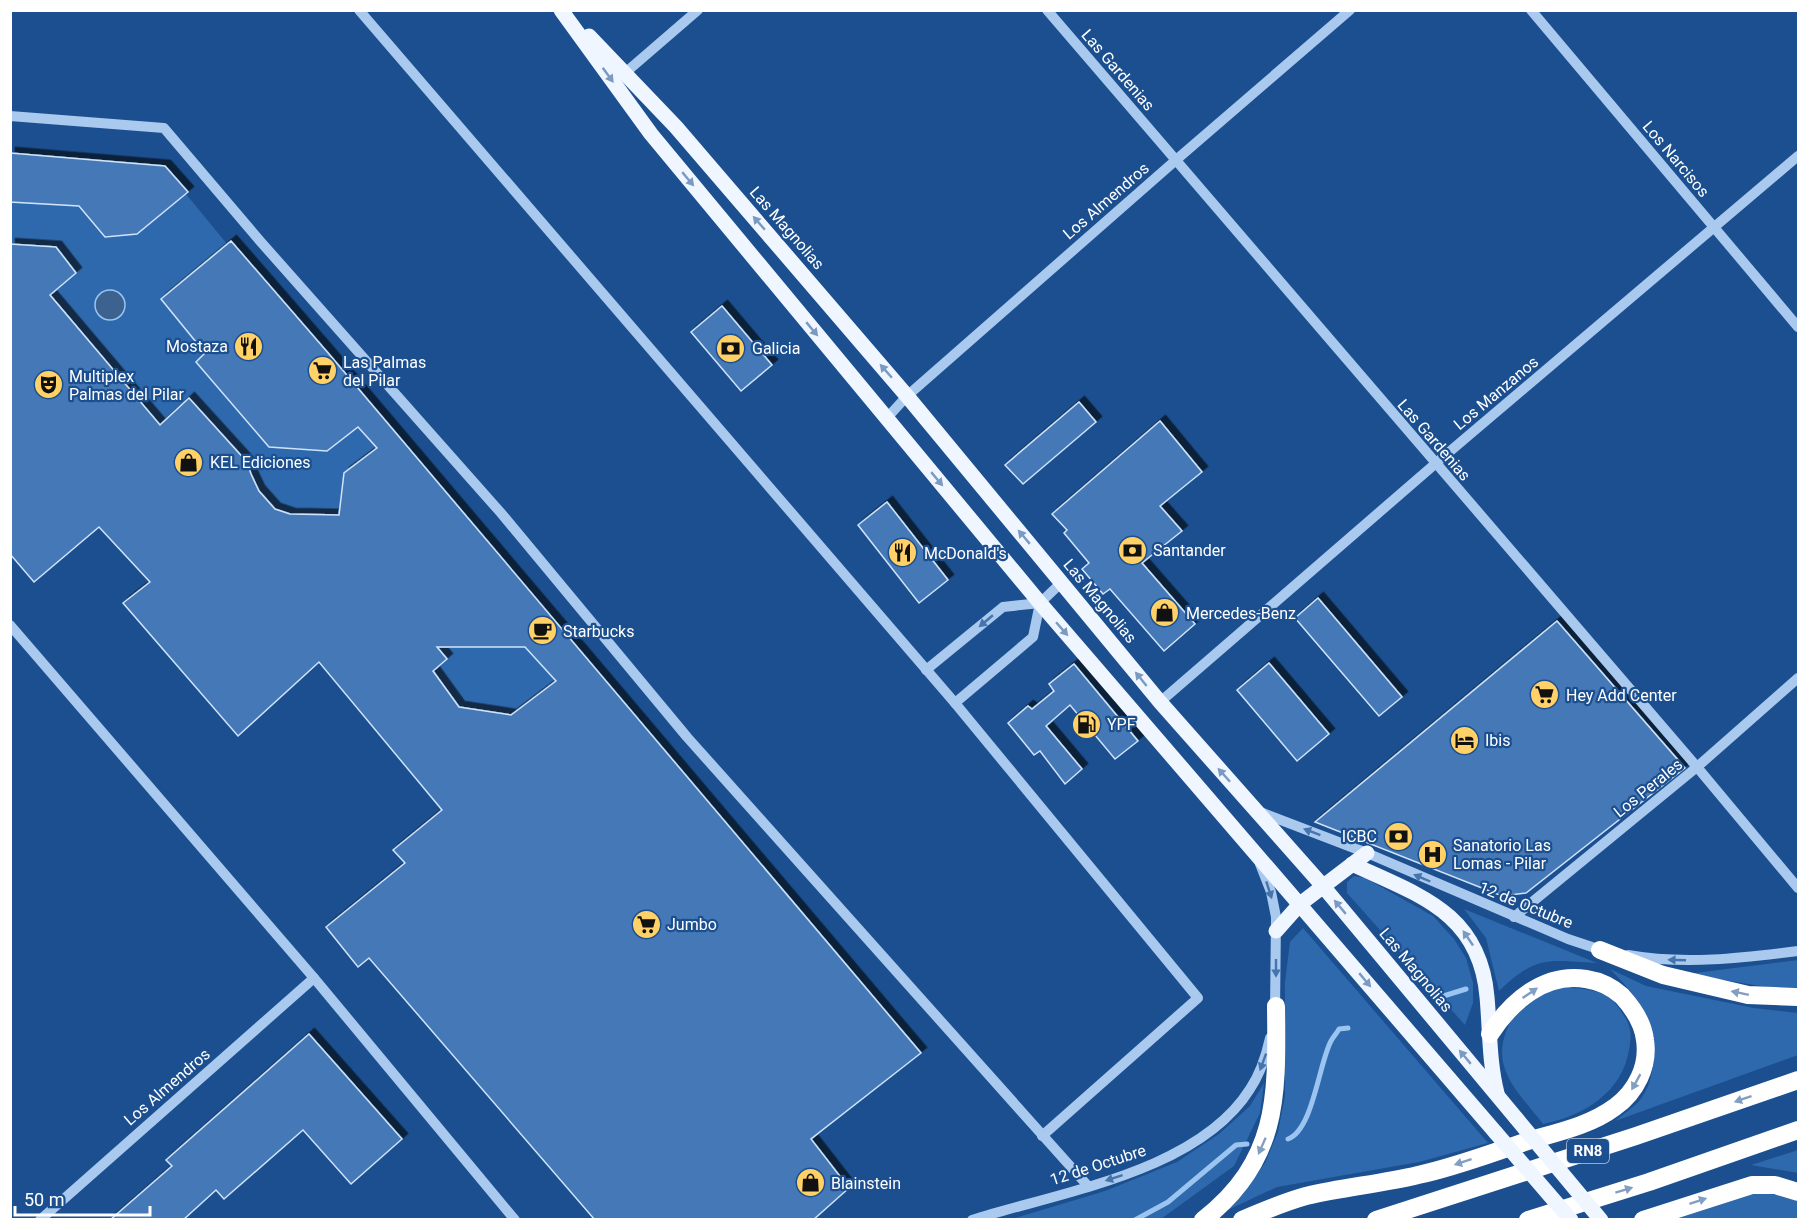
<svg xmlns="http://www.w3.org/2000/svg" width="1809" height="1230" font-family="Roboto,sans-serif">
	<style>
		.green { fill: #2e69ad }
		.water { fill: #3c6290; stroke: #9cc4f0; stroke-width: 1.5 }
		.lines { fill: none; stroke-linecap: round; stroke-linejoin: round }
		.stream { stroke: #9cc4f0; stroke-width: 5 }
		.building { fill: #4478b7; stroke: #cfe3fa; stroke-width: 1.5; fill-rule: evenodd; filter: url(#shadow) }
		.minor { stroke: #a9c9ee; stroke-width: 10 }
		.major { stroke: #f0f6ff; stroke-width: 15 }
		.highway { stroke: #fff; stroke-width: 18 }
		.major-bridge { stroke: #f0f6ff; stroke-width: 15 }
		.oneway { fill: #7b9ac1 }
		.oneway2 { fill: #4674ac }
		.oneway3 { fill: #829ec1 }
		.labels { text-anchor: middle; dominant-baseline: central; stroke-width: 4.5; stroke-linejoin: round; paint-order: stroke }
		.shield { fill: #1b4f8f; stroke: #bbcadd; stroke-width: 1.5 }
		.shield-label { font-size: 15px; font-weight: bold; fill: #fff }
		.street-label { font-size: 16px; fill: #fff; stroke: #1b4f8f }
		.poi-label { font-size: 16px; fill: #fff; stroke: #1b4f8f; text-anchor: start }
	</style>
	<defs>
		<filter id="shadow"><feDropShadow dx="5.5" dy="-5.5" stdDeviation="0" flood-color="#0009"/></filter>
	</defs>
	<rect width="100%" height="100%" fill="#1b4f8f"/>
	<g class="green">
		<path d="M186,194L227,244L161,299L205,353L196,362L269,447L327,451L358,427L377,448L525,647L556,681L511,715L459,707L433,671L447,659L324,516C279,515 260,508 247,462L190,398L160,425L50,295L76,273L56,247L11,244V202L79,206L105,237L137,234Z"/>
		<path d="M1354,876L1365,878L1433,916L1454,939L1466,958L1473,983V1003L1465,1025L1347,893V882Z"/>
		<path d="M1464,909L1597,963C1548,960 1536,955 1499,991L1486,938Z"/>
		<path d="M1303,928L1488,1143L1419,1162L1277,1187L1215,1216L1241,1196L1265,1163L1278,1132L1285,1096V982L1290,942Z"/>
		<path d="M1798,960V987H1767L1687,974Z"/>
		<path d="M1610,969L1646,986L1754,1008L1798,1013V1055L1615,1121C1623,1114 1633,1108 1640,1100C1649,1088 1652,1076 1653,1062C1657,1019 1638,998 1610,969Z"/>
		<path d="M1559,987C1574,988 1591,988 1605,995C1614,999 1621,1011 1626,1019C1632,1029 1631,1039 1629,1050C1622,1093 1583,1116 1543,1124C1530,1106 1510,1088 1504,1066C1496,1039 1514,1008 1537,994C1543,991 1552,989 1559,987Z"/>
		<path d="M1264,1083L1260,1113L1234,1166L1161,1219H1012L1105,1191L1177,1162L1219,1134L1250,1106Z"/>
		<path d="M1798,1150V1173L1751,1165Z"/>
		<path d="M1754,1192L1781,1195L1798,1201V1219L1658,1220Z"/>
	</g>
	<circle class="water" cx="110" cy="305" r="15"/>
	<g class="lines">
		<g class="stream">
			<path d="M1437,998L1466,989"/>
			<path d="M1288,1139C1313,1130 1319,1063 1331,1041C1333,1037 1337,1033 1339,1029L1348,1028"/>
			<path d="M1135,1220L1168,1202L1236,1145L1247,1144"/>
		</g>
	</g>
	<g class="building">
		<path d="M10,153L165,166L188,192L137,234L105,237L79,206L10,202Z"/>
		<path d="M231,241L329,354L921,1053L811,1139L849,1188L813,1220H595L369,958L358,967L326,927L405,863L393,850L442,810L319,662L238,736L123,603L150,582L99,527L34,582L10,554V244L56,247L76,273L50,295L160,425L189,398L247,462L251,474L259,491L275,509L290,514L339,515L344,473L377,448L358,427L327,451L269,447L196,362L205,353L161,299ZM437,647H525L556,681L511,715L459,707L433,671L447,659Z"/>
		<path d="M722,306L772,365L741,391L691,332Z"/>
		<path d="M1079,402L1096,422L1023,484L1005,465Z"/>
		<path d="M1160,421L1202,472L1160,506L1182,531L1142,563L1195,624L1164,651L1110,589L1103,594L1082,569L1089,563L1064,533L1067,530L1052,514Z"/>
		<path d="M887,502L948,580L919,603L858,525Z"/>
		<path d="M1318,598L1402,697L1379,716L1295,618Z"/>
		<path d="M1557,621L1685,768L1526,893L1502,896L1315,822Z"/>
		<path d="M1269,663L1329,734L1297,761L1237,690Z"/>
		<path d="M1074,664L1138,741L1115,759L1070,705L1046,726L1082,769L1065,784L1040,751L1034,755L1008,723L1028,706L1032,709L1054,691L1049,684Z"/>
		<path d="M309,1034L402,1139L351,1184L303,1130L224,1199L216,1190L183,1220H110L172,1166L166,1160Z"/>
	</g>
	<g class="lines">
		<g class="minor">
			<path d="M359,10L955,703L1198,998L1042,1136"/>
			<path d="M1047,10L1697,767L1798,888"/>
			<path d="M1531,10L1798,327"/>
			<path d="M625,73L698,10"/>
			<path d="M10,116L164,128L260,241L501,513L687,737L1088,1186"/>
			<path d="M886,419L907,396L1176,160L1350,10"/>
			<path d="M10,625L314,978L515,1220"/>
			<path d="M926,670L1003,607L1040,603"/>
			<path d="M1160,702L1435,464L1798,156"/>
			<path d="M955,703L1033,637L1040,603L1062,582"/>
			<path d="M1260,812L1367,853L1568,939L1604,951"/>
			<path d="M1260,864L1271,892L1276,917L1275,1011"/>
			<path d="M1514,917L1697,767L1798,678"/>
			<path d="M1628,955C1684,965 1742,958 1798,951"/>
			<path d="M40,1220L314,978"/>
			<path d="M972,1220C1059,1192 1198,1172 1250,1089C1260,1074 1266,1056 1270,1038"/>
		</g>
		<g class="major">
			<path d="M561,10L651,134L1040,603L1496,1133"/>
			<path d="M589,36L676,127L907,396L1160,702L1322,885L1516,1118"/>
			<path d="M1352,864C1418,895 1480,912 1487,997C1490,1029 1489,1062 1497,1093"/>
			<path d="M1276,931L1300,904L1367,853"/>
		</g>
		<g class="highway">
			<path d="M1600,950L1663,975L1748,995L1798,997"/>
			<path d="M1203,1220C1280,1160 1277,1094 1276,1006"/>
			<path d="M1242,1220C1263,1211 1284,1202 1306,1196C1343,1187 1381,1184 1418,1175C1456,1167 1494,1152 1531,1140C1559,1132 1591,1125 1615,1107C1636,1092 1649,1066 1645,1040C1643,1023 1633,1008 1622,996C1612,987 1599,981 1586,979C1544,972 1511,1002 1490,1034"/>
			<path d="M1376,1220L1636,1136L1798,1080"/>
			<path d="M1528,1220L1649,1182L1798,1130"/>
			<path d="M1643,1220L1752,1185H1775L1798,1192"/>
		</g>
		<g class="major-bridge">
			<path d="M1516,1118L1601,1220"/>
			<path d="M1496,1133L1571,1220"/>
		</g>
	</g>
	<defs><path id="oneway-solid" d="M-6-.8H1V-3.2L6.5 0L1 3.2V.8H-6Z" transform="scale(1.5)"/></defs>
	<g class="oneway">
		<use href="#oneway-solid" transform="translate(608 75) rotate(54)"/>
		<use href="#oneway-solid" transform="translate(688 179) rotate(50)"/>
		<use href="#oneway-solid" transform="translate(759 223) rotate(-131)"/>
		<use href="#oneway-solid" transform="translate(812 329) rotate(50)"/>
		<use href="#oneway-solid" transform="translate(886 371) rotate(-131)"/>
		<use href="#oneway-solid" transform="translate(937 479) rotate(50)"/>
		<use href="#oneway-solid" transform="translate(1024 537) rotate(-130)"/>
		<use href="#oneway-solid" transform="translate(1062 629) rotate(49)"/>
		<use href="#oneway-solid" transform="translate(1141 679) rotate(-129)"/>
		<use href="#oneway-solid" transform="translate(1224 775) rotate(-132)"/>
		<use href="#oneway-solid" transform="translate(1340 907) rotate(-130)"/>
		<use href="#oneway-solid" transform="translate(1468 938) rotate(-124)"/>
		<use href="#oneway-solid" transform="translate(1365 980) rotate(50)"/>
		<use href="#oneway-solid" transform="translate(1465 1057) rotate(-130)"/>
	</g>
	<g class="oneway2">
		<use href="#oneway-solid" transform="translate(986 621) rotate(140)"/>
		<use href="#oneway-solid" transform="translate(1312 832) rotate(-159)"/>
		<use href="#oneway-solid" transform="translate(1422 878) rotate(-157)"/>
		<use href="#oneway-solid" transform="translate(1269 890) rotate(72)"/>
		<use href="#oneway-solid" transform="translate(1677 960) rotate(-178)"/>
		<use href="#oneway-solid" transform="translate(1276 968) rotate(90)"/>
		<use href="#oneway-solid" transform="translate(1263 1062) rotate(110)"/>
		<use href="#oneway-solid" transform="translate(1114 1178) rotate(162)"/>
	</g>
	<g class="oneway3">
		<use href="#oneway-solid" transform="translate(1530 993) rotate(-34)"/>
		<use href="#oneway-solid" transform="translate(1740 993) rotate(-168)"/>
		<use href="#oneway-solid" transform="translate(1636 1082) rotate(119)"/>
		<use href="#oneway-solid" transform="translate(1743 1099) rotate(161)"/>
		<use href="#oneway-solid" transform="translate(1262 1146) rotate(114)"/>
		<use href="#oneway-solid" transform="translate(1463 1162) rotate(162)"/>
		<use href="#oneway-solid" transform="translate(1624 1190) rotate(-17)"/>
		<use href="#oneway-solid" transform="translate(1698 1201) rotate(-18)"/>
	</g>
	<defs>
		<symbol id="restaurant-disc" viewBox="-11 -11 22 22"><circle r="9.5" fill="#ffd166" stroke="#1b4f8f"/><path d="M-5-6h1v4h1v-4h1v4h1v-4h1v5L-1.5 .5V6h-2V.5L-5-1ZM5-6V6H3V1.5H1.5Q1.5-4 5-6Z" fill="#111"/></symbol>
		<symbol id="bank-disc" viewBox="-11 -11 22 22"><circle r="9.5" fill="#ffd166" stroke="#1b4f8f"/><path d="M-6-4H6V4H-6ZM0-2.3a2.3 2.3 0 1 0 0 4.6a2.3 2.3 0 1 0 0-4.6Z" fill="#111"/></symbol>
		<symbol id="supermarket-disc" viewBox="-11 -11 22 22"><circle r="9.5" fill="#ffd166" stroke="#1b4f8f"/><path d="M-6-5.5h2.5l.6 2H6L4.5 2H-2.5L-4.4-4H-6ZM-1.5 3.2a1.3 1.3 0 1 0 .1 0ZM3 3.2a1.3 1.3 0 1 0 .1 0Z" fill="#111"/></symbol>
		<symbol id="theatre-disc" viewBox="-11 -11 22 22"><circle r="9.5" fill="#ffd166" stroke="#1b4f8f"/><path d="M-5-5.5Q0-4 5-5.5V0Q5 5 0 6Q-5 5-5 0ZM-3.3-2.5H-1v1.5H-3.3ZM1-2.5H3.3v1.5H1ZM-2.8 1Q0 5.5 2.8 1Z" fill="#111"/></symbol>
		<symbol id="shop-disc" viewBox="-11 -11 22 22"><circle r="9.5" fill="#ffd166" stroke="#1b4f8f"/><path d="M-5-2.5h2.3a2.7 3.5 0 0 1 5.4 0H5L5.5 6h-11ZM-1.5-2.5h3a1.5 2.3 0 0 0-3 0Z" fill="#111"/></symbol>
		<symbol id="cafe-disc" viewBox="-11 -11 22 22"><circle r="9.5" fill="#ffd166" stroke="#1b4f8f"/><path d="M-5.5-4.5H6V0H3Q3 3.5 0 3.5H-2.5Q-5.5 3.5-5.5 0ZM3-3.2v2h1.7v-2ZM-6 4.5H4V6H-6Z" fill="#111"/></symbol>
		<symbol id="fuel-disc" viewBox="-11 -11 22 22"><circle r="9.5" fill="#ffd166" stroke="#1b4f8f"/><path d="M-5.5-6h7V0h2V4h1.3V-2.5L3-4.5l.8-.8L6-3V5H2.5V1h-1V6h-7ZM-4.2-4.7v3.2H.2V-4.7Z" fill="#111"/></symbol>
		<symbol id="hotel-disc" viewBox="-11 -11 22 22"><circle r="9.5" fill="#ffd166" stroke="#1b4f8f"/><path d="M-6-4.5h1.5V1H6V5H4.5V3h-9V5H-6ZM-4 0a1.8 1.8 0 1 1 3.6 0ZM.5 0V-2.5h3Q6-2.5 6 0Z" fill="#111"/></symbol>
		<symbol id="hospital-disc" viewBox="-11 -11 22 22"><circle r="9.5" fill="#ffd166" stroke="#1b4f8f"/><path d="M-5-5h3v3.5h4V-5h3V5h-3V1.5h-4V5h-3Z" fill="#111"/></symbol>
	</defs>
	<g fill-rule="evenodd">
		<use href="#restaurant-disc" x="232" y="330" width="33" height="33"/>
		<use href="#bank-disc" x="714" y="332" width="33" height="33"/>
		<use href="#supermarket-disc" x="306" y="354" width="33" height="33"/>
		<use href="#theatre-disc" x="32" y="368" width="33" height="33"/>
		<use href="#shop-disc" x="172" y="446" width="33" height="33"/>
		<use href="#bank-disc" x="1116" y="534" width="33" height="33"/>
		<use href="#restaurant-disc" x="886" y="536" width="33" height="33"/>
		<use href="#shop-disc" x="1148" y="596" width="33" height="33"/>
		<use href="#cafe-disc" x="526" y="614" width="33" height="33"/>
		<use href="#supermarket-disc" x="1528" y="678" width="33" height="33"/>
		<use href="#fuel-disc" x="1070" y="708" width="33" height="33"/>
		<use href="#hotel-disc" x="1448" y="724" width="33" height="33"/>
		<use href="#bank-disc" x="1382" y="820" width="33" height="33"/>
		<use href="#hospital-disc" x="1416" y="838" width="33" height="33"/>
		<use href="#supermarket-disc" x="630" y="908" width="33" height="33"/>
		<use href="#shop-disc" x="794" y="1166" width="33" height="33"/>
	</g>
	<g class="labels">
		<rect class="shield" x="1567" y="1139" width="42" height="24" rx="4.5"/>
		<g class="shield-label">
			<text x="1588" y="1151">RN8</text>
		</g>
		<g class="street-label">
			<text transform="translate(1118 70) rotate(49)">Las Gardenias</text>
			<text transform="translate(1676 159) rotate(50)">Los Narcisos</text>
			<text transform="translate(1106 201) rotate(-41)">Los Almendros</text>
			<text transform="translate(787 228) rotate(49)">Las Magnolias</text>
			<text transform="translate(1496 393) rotate(-40)">Los Manzanos</text>
			<text transform="translate(1434 440) rotate(49)">Las Gardenias</text>
			<text transform="translate(1100 601) rotate(50)">Las Magnolias</text>
			<text transform="translate(1648 788) rotate(-39)">Los Perales</text>
			<text transform="translate(1526 905) rotate(22)">12 de Octubre</text>
			<text transform="translate(1416 970) rotate(50)">Las Magnolias</text>
			<text transform="translate(167 1087) rotate(-41)">Los Almendros</text>
			<text transform="translate(1098 1165) rotate(-18)">12 de Octubre</text>
		</g>
		<g class="poi-label">
			<text x="228" y="346" text-anchor="end">Mostaza</text>
			<text x="752" y="348">Galicia</text>
			<text x="343" y="362">Las Palmas<tspan x="343" dy="18">del Pilar</tspan></text>
			<text x="69" y="376">Multiplex<tspan x="69" dy="18">Palmas del Pilar</tspan></text>
			<text x="210" y="462">KEL Ediciones</text>
			<text x="1153" y="550">Santander</text>
			<text x="924" y="553">McDonald's</text>
			<text x="1186" y="613">Mercedes-Benz</text>
			<text x="563" y="631">Starbucks</text>
			<text x="1566" y="695">Hey Add Center</text>
			<text x="1107" y="724">YPF</text>
			<text x="1485" y="740">Ibis</text>
			<text x="1377" y="836" text-anchor="end">ICBC</text>
			<text x="1453" y="845">Sanatorio Las<tspan x="1453" dy="18">Lomas - Pilar</tspan></text>
			<text x="667" y="924">Jumbo</text>
			<text x="831" y="1183">Blainstein</text>
		</g>
	</g>
	<rect width="1809" height="1230" fill="none" stroke="#ffffff" stroke-width="24"/>
	<path d="M15 1206v9h135v-9" fill="none" stroke="#ffffff" stroke-width="3"/>
	<text x="24" y="1206" font-size="18" fill="#ffffff" stroke="#1b4f8f" stroke-width="4.5" paint-order="stroke">50 m</text>
</svg>
